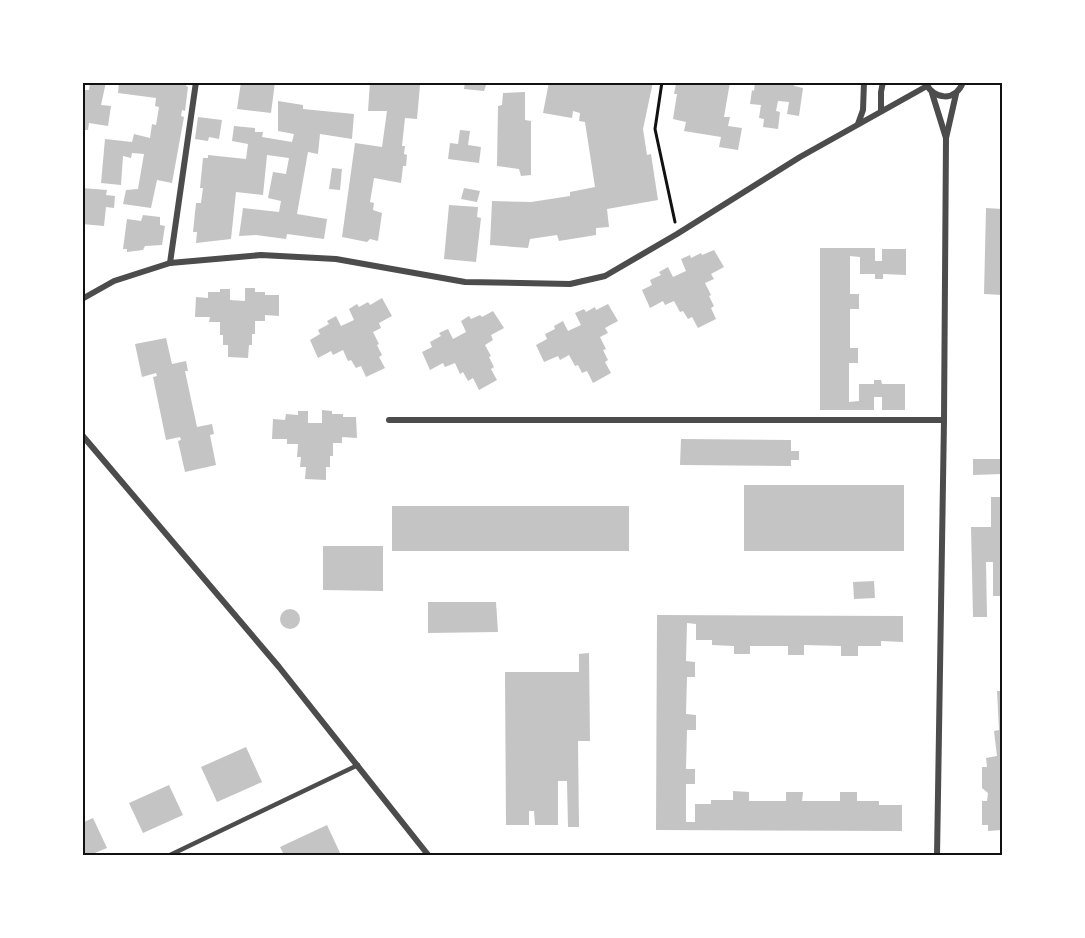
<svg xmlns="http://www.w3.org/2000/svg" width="1085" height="938" font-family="'Titillium Web',sans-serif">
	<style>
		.building { fill: #c4c4c4 }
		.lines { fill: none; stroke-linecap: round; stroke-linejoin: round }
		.path { stroke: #111; stroke-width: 3 }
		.service { stroke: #4c4c4c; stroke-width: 4.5 }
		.minor { stroke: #4c4c4c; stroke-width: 6 }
		.neatline { fill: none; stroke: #111; stroke-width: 2 }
	</style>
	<rect width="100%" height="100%" fill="#fff"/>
	<g class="building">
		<path d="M90,82H106L101,105L111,106L108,126L89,123L88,130H82V90H89Z"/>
		<path d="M119,82H186V86L188,87L185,111L182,110L181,116L184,117L172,183L157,180L151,208L123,204L126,190L138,189L144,154L132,153L131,158L123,156L121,185L101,183L105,139L132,142L134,134L150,138L152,124L156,125L159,107L155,106L156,98L118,93Z"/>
		<path d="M241,82H275L271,113L237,109Z"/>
		<path d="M370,82H433V85H420L417,119L405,118L402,146H405L404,154L407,155L406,166H403L401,183L374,178L370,202L374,203L373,210L382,213L378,241L370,239L367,242L342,237L355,143L382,147L387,111H368Z"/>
		<path d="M465,82H487L484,91L464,89Z"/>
		<path d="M549,82H653L643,129L647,155L651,154L658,200L607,209L609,227L596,228V235L559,241L557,235L530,239L528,248L490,245L492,201L531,202L570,196V192L595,187L585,122L579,121L580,113L573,111L572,118L543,113Z"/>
		<path d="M679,82H730L724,117H730L728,126L742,128L738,150L719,147L721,137L684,131L686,122L673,119L677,94H674L676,84L679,85Z"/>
		<path d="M755,82H795L794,86L803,88L799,116L787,114L789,102L778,101L776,111L780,112L778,129L763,127L764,119L759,118L761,105L750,104L752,90L754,91Z"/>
		<path d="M525,92V120L531,121V175L521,176L519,169L497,166L498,106L502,105L503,93Z"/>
		<path d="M278,101L303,105V109L354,114L352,139L320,134L318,154L308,152L297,214L327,219L324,239L287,234L286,239L256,235L239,236L243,208L279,212L281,201L268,198L273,172L286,174L289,158L267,155L263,195L236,192L231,239L196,243L197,232H193L196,203H201L203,188H200L203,158H208V155L246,159L248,144L232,141L234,126L255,128V132H263L262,137L292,142L294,134L278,131Z"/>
		<path d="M198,117L222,120L219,139L209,137L208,141L195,139Z"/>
		<path d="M460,130L470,131L468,145L481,147L479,163L448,159L450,143L458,144Z"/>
		<path d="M332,168L342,169L340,190L329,189Z"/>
		<path d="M82,188L107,190L106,195L115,196L114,208L106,207L104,226L82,224Z"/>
		<path d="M464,188L480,191L477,202L461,199Z"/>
		<path d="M449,205L478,207L477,217L481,218L476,262L444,259Z"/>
		<path d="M986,208L1002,209V295L984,294Z"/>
		<path d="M143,215L160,217V225L165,226L162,245L145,246L143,250L127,252V249H123L127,219L141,221Z"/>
		<path d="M820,248H875V261H882V249H906V275L883,274V279H875V274H860V257L850,256V294H859V309H850V348H858V363H849V402L859,401V384H874V380H881L882,384H905V410H882V397H874V410H820Z"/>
		<path d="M714,250L724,267L711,274L714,279L705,283L711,295L709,296L714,306L711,308L716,319L698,328L692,317L688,319L683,311L680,312L674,301L665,305L663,301L650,308L642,290L652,285L650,280L661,275L659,272L668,267L673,277L686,271L681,259L690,255L691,258L701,253L702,255Z"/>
		<path d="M245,288H255V292H265V295H279V316L265,315V321H255V334H252V345H249L248,358L228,357V345H223V335H220V322H209L210,317H195L196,297L208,298V292H220V289H230V300L245,301Z"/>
		<path d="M382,298L392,316L379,323L381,328L373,332L379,344L377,345L382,355L379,357L385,368L366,377L361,366L356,368L351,360L348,361L343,350L333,355L331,351L318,358L310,340L320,334L318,330L329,324L327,321L336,316L341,326L354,320L349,309L357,304L359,307L368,302L370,305Z"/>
		<path d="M608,304L618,321L605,328L608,333L600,337L606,349L603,350L608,360L605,362L611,373L593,383L587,371L582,373L578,365L575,366L569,355L560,360L558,356L544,362L536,345L547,339L545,334L555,329L554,326L563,321L568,331L581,325L575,313L584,309L586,312L595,307L596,310Z"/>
		<path d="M493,311L504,328L491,335L493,340L485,345L491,356L489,357L494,367L491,369L497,380L479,390L473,378L468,381L463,372L460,374L455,363L445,367L443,363L430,370L422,352L432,347L430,342L441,336L439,333L448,329L453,339L466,332L461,321L469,316L471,319L480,315L482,317Z"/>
		<path d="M166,338L172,364L186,361L188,371H185L197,427L212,424L214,434L210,435L216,465L185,472L178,441L181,440L180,437L166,440L153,377L157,376L156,373L142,377L135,344Z"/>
		<path d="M322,410L332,411V414H343V417H356L357,438L342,437V443H333V456H330V467H326V480L305,479L306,467H300L301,457H297L298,444H287V439H272L273,419L285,420L286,414L298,415V411H308V423H322Z"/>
		<path d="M1000,413H1002V474L973,475V459H1000Z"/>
		<path d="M681,439L791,440V451H799V460H791V466L680,465Z"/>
		<rect x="744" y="485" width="160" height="66"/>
		<path d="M991,497H1002V596H993V562H986L987,617H973L971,527H991Z"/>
		<rect x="392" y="506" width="237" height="45"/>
		<path d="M323,546H383V591L323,590Z"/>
		<path d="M874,581L875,598L854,599L853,582Z"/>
		<path d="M428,602H496L498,632L428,633Z"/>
		<circle cx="290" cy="619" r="10"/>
		<path d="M657,615L903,616V642L881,641V646H858V656H841V646L804,645V655H788V646H750V654H734V646L712,645V640H696V624L687,623L686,661L695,662V677H687L686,714L696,715V730H687L686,769H695V784H686V822H695V804H711V800H733V791L749,792V801H786V792H803L802,801H840V792H857V801H879V805H902V831L656,830Z"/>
		<path d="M589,653L590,741H578L579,827H568L567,781H558V825H535L534,811H529V825H506L505,672H579V654Z"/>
		<path d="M997,691H1002V830L988,831V825H982V801H987L988,793L982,788V767H987L986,758L997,756L994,731L999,730Z"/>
		<path d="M246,747L262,782L217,802L201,767Z"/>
		<path d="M169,785L183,815L143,833L129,803Z"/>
		<path d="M93,818L107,848L90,855H82V823Z"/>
		<path d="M327,825L341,855H284L280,847Z"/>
	</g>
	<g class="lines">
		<path class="path" d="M662,82L655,129L675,222"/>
		<path class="service" d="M168,856L358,765"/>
		<g class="minor">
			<path d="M926,83C933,100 956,102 963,82"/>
			<path d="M932,93L946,138"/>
			<path d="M881,111V92L883,82"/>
			<path d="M858,124L863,110L864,82"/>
			<path d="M170,263L196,82"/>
			<path d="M82,299L114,281L170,263L261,255L336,259L465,282L570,284L605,276L677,234L800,157L927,86"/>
			<path d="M389,420H944"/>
			<path d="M82,435L279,667L429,856"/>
			<path d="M937,856L944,420L946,138L956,94"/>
		</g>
	</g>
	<rect width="1085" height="938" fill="none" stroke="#ffffff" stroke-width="168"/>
	<rect x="84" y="84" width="917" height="770" class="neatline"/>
</svg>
